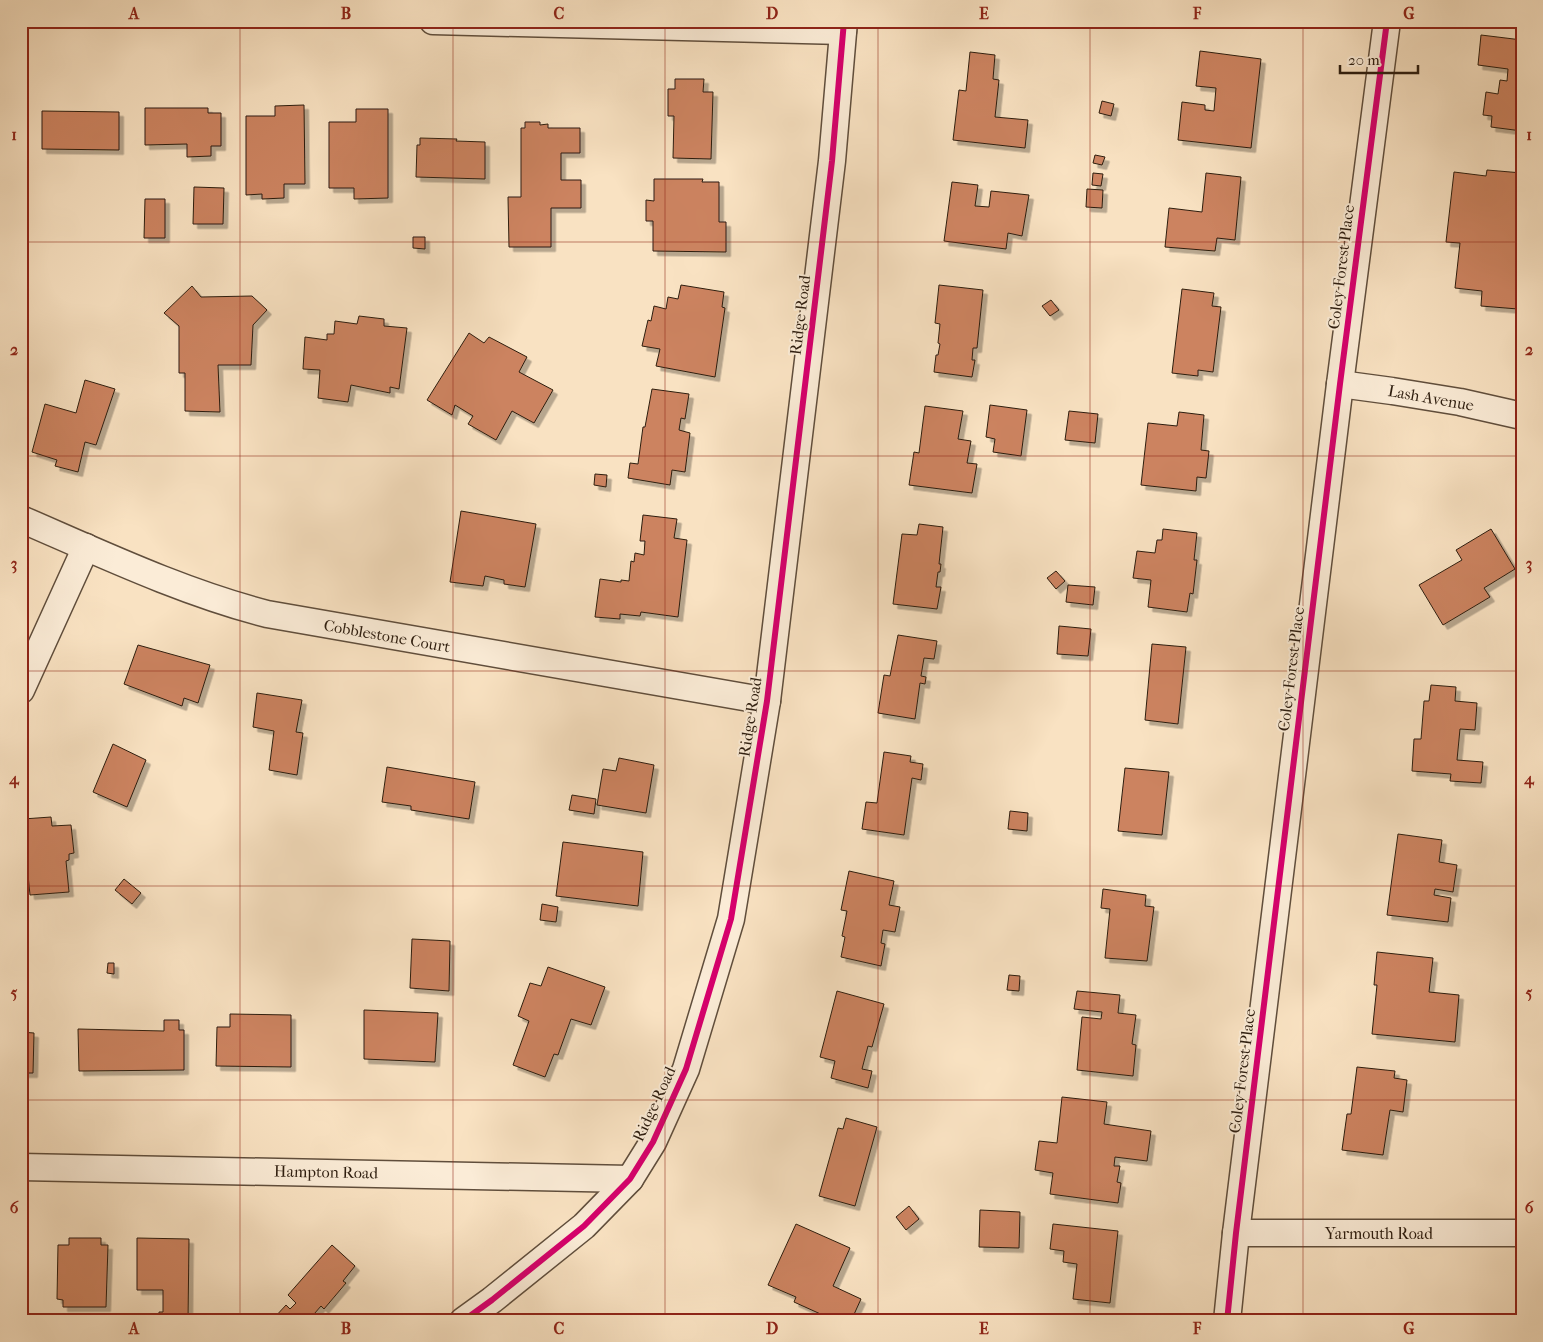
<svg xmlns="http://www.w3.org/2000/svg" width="1543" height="1342" font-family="'IM FELL French Canon',serif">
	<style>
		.building { fill: #cc8361; stroke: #2d1d0f; filter: url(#shadow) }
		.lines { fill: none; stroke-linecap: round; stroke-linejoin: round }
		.minor-casing { stroke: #604e3c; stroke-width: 29 }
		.minor { stroke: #fbecd7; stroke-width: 26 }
		.cycleway-casing { stroke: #fbecd7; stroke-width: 9 }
		.cycleway { stroke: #d6006c; stroke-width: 6 }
		.grid { fill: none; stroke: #8f2418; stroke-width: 1; stroke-opacity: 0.55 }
		.labels { text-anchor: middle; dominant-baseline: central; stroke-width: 4; stroke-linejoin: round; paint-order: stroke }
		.street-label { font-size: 16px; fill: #2d1d0f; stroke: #fbecd7 }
		.neatline { fill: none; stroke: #8f2418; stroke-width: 2 }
		.grid-label { font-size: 16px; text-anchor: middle; font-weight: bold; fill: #8f2418 }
	</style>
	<defs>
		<filter id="shadow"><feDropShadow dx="4.5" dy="4.5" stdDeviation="0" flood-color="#0004"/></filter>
	</defs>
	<rect width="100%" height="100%" fill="#f9e2c2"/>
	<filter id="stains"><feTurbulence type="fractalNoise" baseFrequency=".004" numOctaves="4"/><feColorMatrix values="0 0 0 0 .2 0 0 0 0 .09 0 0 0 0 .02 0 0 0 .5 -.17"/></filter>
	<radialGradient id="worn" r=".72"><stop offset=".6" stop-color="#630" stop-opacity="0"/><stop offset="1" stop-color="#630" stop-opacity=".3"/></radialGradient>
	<g class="building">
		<path d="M1481,35L1522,40V131L1491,127L1492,116L1483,115L1486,92L1498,94L1500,80L1507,81L1508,69L1478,65Z"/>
		<path d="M1200,51L1261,59L1251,148L1178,140L1182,102L1205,105V110L1214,111L1216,88L1196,86Z"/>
		<path d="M970,52L995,55L993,79L999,80L995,117L1028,120L1025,148L953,140L959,90L966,91Z"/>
		<path d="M675,79H704L703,92H713L711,159L673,158L674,116H668V89H675Z"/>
		<path d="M1102,101L1114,104L1111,116L1099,113Z"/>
		<path d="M304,105L305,184H284V198L262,199V194L246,195V116H275V106Z"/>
		<path d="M145,108H208V113H221V146H211V156L187,157V144L145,145Z"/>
		<path d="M356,109H388V198L354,199V188H329V122H356Z"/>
		<path d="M42,111L119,112V150L42,149Z"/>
		<path d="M525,122H540V125L548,124V128H580V153H561V180H581V208H551V247H509L508,197H521V128H525Z"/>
		<path d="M420,138L457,139L456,141L485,142V179L416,177L417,145H420Z"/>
		<path d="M1095,155L1105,157L1102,165L1093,163Z"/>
		<path d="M1487,170L1522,173V275L1518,309L1481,306L1482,291L1455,288L1460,243L1446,242L1454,172L1486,176Z"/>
		<path d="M1093,173L1103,174L1101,186L1092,185Z"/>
		<path d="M1206,173L1241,177L1235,240L1217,238L1215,251L1165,247L1169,208L1202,212Z"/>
		<path d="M654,179H703L702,182H719V222H726V252L653,251V221H646V200L654,201Z"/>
		<path d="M952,182L978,185L975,206L989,207L991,191L1029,195L1022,236L1008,233L1006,249L944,241Z"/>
		<path d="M194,187L224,188L223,224H193Z"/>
		<path d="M1087,189L1103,190L1102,208L1086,207Z"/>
		<path d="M145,199H165V238H144Z"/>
		<path d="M413,237H425V249L413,248Z"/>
		<path d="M681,285L724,292L722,307L725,308L715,377L656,366L660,349L642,346L648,320L651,321L654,306L666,309L668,297L678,299Z"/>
		<path d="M939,285L983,290L977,348H973L972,360H975L972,377L934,372L936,355H938L940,344L938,343L940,324L935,323Z"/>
		<path d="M192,286L201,297L252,296L267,310L253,325L251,365H218L220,412L185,411V373H179V326L164,313Z"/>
		<path d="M1182,289L1214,293L1212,306L1221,307L1213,372L1198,370V376L1172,373Z"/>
		<path d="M1051,300L1059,310L1050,316L1042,306Z"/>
		<path d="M359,316L384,319V326L407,328L399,389L390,387V393L351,385L348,402L318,398L320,370L303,369L305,337L327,340V334H334L335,321L357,324Z"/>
		<path d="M469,333L484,343L489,337L527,357L519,372L553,390L534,423L512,411L496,440L468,424L473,416L455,405L452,415L427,400Z"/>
		<path d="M85,380L115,389L96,445L85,442L78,472L55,466L57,460L32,452L45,404L76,413Z"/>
		<path d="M652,389L689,394L685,419L681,418L679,430L690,433L685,472L672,470L670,485L628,478L630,463L638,464L643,427H645Z"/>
		<path d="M990,405L1027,410L1021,456L993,452L995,439L986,437Z"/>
		<path d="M925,406L963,411L958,439L971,441L967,463L977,464L972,493L909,485L914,452L919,453Z"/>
		<path d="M1069,411L1098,414L1095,443L1065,440Z"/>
		<path d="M1179,412L1204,415L1201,450L1209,451L1206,478L1197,477L1196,491L1141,485L1148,423L1177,426Z"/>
		<path d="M595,474L607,475L606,487L594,485Z"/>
		<path d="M461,511L536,524L525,587L504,584V580L485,576L483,586L450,582Z"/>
		<path d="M643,515L677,519L674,538L687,540L678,617L641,612L640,616L620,614V619L595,617L600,579L621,582V580L629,581L631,561L634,562L635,553L644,555L645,541H640Z"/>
		<path d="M919,524L943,527L939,564H941L940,572H938L936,587H941L937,609L893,604L902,534L917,535Z"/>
		<path d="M1163,529L1197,533L1194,560H1197L1193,594L1190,593L1187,612L1148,607L1151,580L1133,578L1137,551L1155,553L1157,540H1162Z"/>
		<path d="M1491,529L1515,569L1484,588L1490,597L1443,625L1419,585L1462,560L1456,550Z"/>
		<path d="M1056,571L1065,581L1056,589L1047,578Z"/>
		<path d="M1068,585L1095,587L1093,605L1066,602Z"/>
		<path d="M1059,626L1091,629L1088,656L1057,654Z"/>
		<path d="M898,635L937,641L934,659L924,658L921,676L926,677L925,684L920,683L915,719L878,713L884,675L890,676Z"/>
		<path d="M1152,644L1186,647L1178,724L1145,720Z"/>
		<path d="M138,645L210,665L198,703L184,698L182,706L124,684Z"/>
		<path d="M1431,685L1456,687L1455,701L1477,703L1475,730L1460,729L1457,760L1483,762L1481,783L1450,781L1451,774L1412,771L1414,739H1421L1424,701H1429Z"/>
		<path d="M257,693L302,700L296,732L303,733L297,775L269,770L274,731L253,727Z"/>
		<path d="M113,744L146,760L127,807L93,792Z"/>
		<path d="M884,752L911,756L910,762L923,764L921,780L912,778L904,835L862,829L866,802L877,803Z"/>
		<path d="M619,758L654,765L646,813L597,805L603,769L616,771Z"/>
		<path d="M387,767L475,782L469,819L411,810V806L382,802Z"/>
		<path d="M1125,768L1169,772L1162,835L1118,831Z"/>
		<path d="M572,795L596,799L594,814L569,810Z"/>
		<path d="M1010,811L1028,813L1027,831L1008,829Z"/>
		<path d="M51,817L52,826L71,825L74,853L69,854V860L66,861L69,892L30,895L27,865H22L21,853H26L23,819Z"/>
		<path d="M1398,834L1442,840L1439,862L1457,865L1453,892L1435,889L1434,895L1451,898L1448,922L1387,915Z"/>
		<path d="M563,842L643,852L638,906L556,896Z"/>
		<path d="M849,871L894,881L889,905L900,907L895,932L883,930L881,943L885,944L881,966L841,957L845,937L842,936L847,911L841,910Z"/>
		<path d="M124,879L141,893L132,904L115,890Z"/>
		<path d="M1103,889L1146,895L1145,906L1154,907L1147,961L1105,958L1110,909L1101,908Z"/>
		<path d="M542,904L558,907L556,922L540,920Z"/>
		<path d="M412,939L450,941L449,991L410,988Z"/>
		<path d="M1377,952L1433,958L1429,992L1459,995L1455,1042L1372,1034L1377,985H1374Z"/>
		<path d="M108,963H114V974L107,973Z"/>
		<path d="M548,967L605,987L591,1025L571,1019L558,1055L554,1054L545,1077L513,1065L529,1021L518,1016L530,983L541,986Z"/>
		<path d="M1009,975L1020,976L1019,991L1007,990Z"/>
		<path d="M837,991L884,1004L872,1047L868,1046L862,1069L872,1071L868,1088L831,1078L835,1061L820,1057Z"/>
		<path d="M1077,991L1120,995L1118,1013L1136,1015L1132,1044L1136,1045L1133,1076L1077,1070L1082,1017L1101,1019L1102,1012L1074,1009Z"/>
		<path d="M364,1010L438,1013L435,1062L364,1059Z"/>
		<path d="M230,1014L291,1015V1067L216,1066L217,1027H230Z"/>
		<path d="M164,1020H179V1030H184V1070L79,1071L78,1029L164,1031Z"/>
		<path d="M21,1032L34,1033L33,1073H21Z"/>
		<path d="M1357,1067L1395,1071L1394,1078L1407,1080L1403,1112L1390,1110L1383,1155L1342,1150L1347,1114H1351Z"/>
		<path d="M1062,1097L1107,1102L1104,1124L1151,1131L1147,1161L1115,1157L1114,1166H1120L1117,1182L1121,1183L1118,1203L1050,1194L1053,1173L1035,1170L1039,1141L1057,1143Z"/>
		<path d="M846,1118L877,1127L855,1206L819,1196L838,1128L843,1129Z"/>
		<path d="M909,1206L919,1219L906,1230L896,1217Z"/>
		<path d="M980,1210L1020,1212L1019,1248L979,1247Z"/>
		<path d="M796,1224L850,1248L833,1286L861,1299L851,1321H836L794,1302L796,1297L768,1285Z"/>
		<path d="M1053,1224L1118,1231L1110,1303L1073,1299L1077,1264L1063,1262L1064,1251L1050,1249Z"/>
		<path d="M69,1238H101V1245H108L106,1307H63V1300L57,1299L58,1245H69Z"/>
		<path d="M137,1238L189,1239L188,1321H159V1312H163V1290H137Z"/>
		<path d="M332,1245L355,1266L343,1281L346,1283L324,1309L321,1306L308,1321H278L274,1318L286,1305L290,1309L296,1303L288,1295Z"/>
	</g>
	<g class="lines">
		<defs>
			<g id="minor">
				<path d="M433,21L843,31"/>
				<path d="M1340,384L1392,391L1460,402L1522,416"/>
				<path d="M21,519C102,554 182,592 267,614L767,701"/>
				<path d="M21,690L86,547"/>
				<path d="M21,1167L630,1179"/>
				<path d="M1236,1233H1522"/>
				<path d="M463,1321L492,1300L584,1226L630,1179L653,1142L686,1069L731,919L767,701L832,161L844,21"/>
				<path d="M1227,1321L1236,1233L1340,384L1387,21"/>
			</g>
		</defs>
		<use href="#minor" class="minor-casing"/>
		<use href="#minor" class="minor"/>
		<defs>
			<g id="cycleway">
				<path d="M463,1321L492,1300L584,1226L630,1179L653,1142L686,1069L731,919L767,701L832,161L844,21"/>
				<path d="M1227,1321L1236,1233L1340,384L1387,21"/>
			</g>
		</defs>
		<use href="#cycleway" class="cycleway-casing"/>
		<use href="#cycleway" class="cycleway"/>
	</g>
	<path class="grid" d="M240,21V1321M453,21V1321M665,21V1321M878,21V1321M1090,21V1321M1303,21V1321M21,242H1522M21,456H1522M21,671H1522M21,886H1522M21,1100H1522"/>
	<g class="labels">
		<g class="street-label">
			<text transform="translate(1341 267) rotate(-83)">Coley Forest Place</text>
			<text transform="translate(800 315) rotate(-83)">Ridge Road</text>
			<text transform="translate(1431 398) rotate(10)">Lash Avenue</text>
			<text transform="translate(387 636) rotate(10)">Cobblestone Court</text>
			<text transform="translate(1291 669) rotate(-83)">Coley Forest Place</text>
			<text transform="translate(750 717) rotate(-81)">Ridge Road</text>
			<text transform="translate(1242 1071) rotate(-83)">Coley Forest Place</text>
			<text transform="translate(654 1104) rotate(-65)">Ridge Road</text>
			<text transform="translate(326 1172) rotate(1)">Hampton Road</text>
			<text x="1379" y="1233">Yarmouth Road</text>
		</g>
	</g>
	<rect width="1543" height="1342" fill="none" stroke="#f9e2c2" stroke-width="55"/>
	<path d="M1340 65v8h78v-8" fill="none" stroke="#2d1d0f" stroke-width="2.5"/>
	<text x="1348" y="65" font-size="15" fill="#2d1d0f" stroke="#fbecd7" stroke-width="4" paint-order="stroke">20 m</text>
	<rect x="28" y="28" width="1488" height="1286" class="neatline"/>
	<g class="grid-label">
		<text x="134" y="19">A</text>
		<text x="346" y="19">B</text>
		<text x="559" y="19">C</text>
		<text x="772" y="19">D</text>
		<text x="984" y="19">E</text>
		<text x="1197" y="19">F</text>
		<text x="1409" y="19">G</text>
		<text x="14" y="140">1</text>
		<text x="1529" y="140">1</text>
		<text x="14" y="355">2</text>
		<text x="1529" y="355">2</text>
		<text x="14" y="569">3</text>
		<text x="1529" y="569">3</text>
		<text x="14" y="784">4</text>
		<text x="1529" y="784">4</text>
		<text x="14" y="998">5</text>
		<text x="1529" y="998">5</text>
		<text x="14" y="1213">6</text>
		<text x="1529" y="1213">6</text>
		<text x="134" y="1334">A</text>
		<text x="346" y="1334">B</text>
		<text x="559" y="1334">C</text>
		<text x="772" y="1334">D</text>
		<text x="984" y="1334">E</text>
		<text x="1197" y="1334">F</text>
		<text x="1409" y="1334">G</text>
	</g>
	<rect width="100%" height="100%" filter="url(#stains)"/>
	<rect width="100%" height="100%" fill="url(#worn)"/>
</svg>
